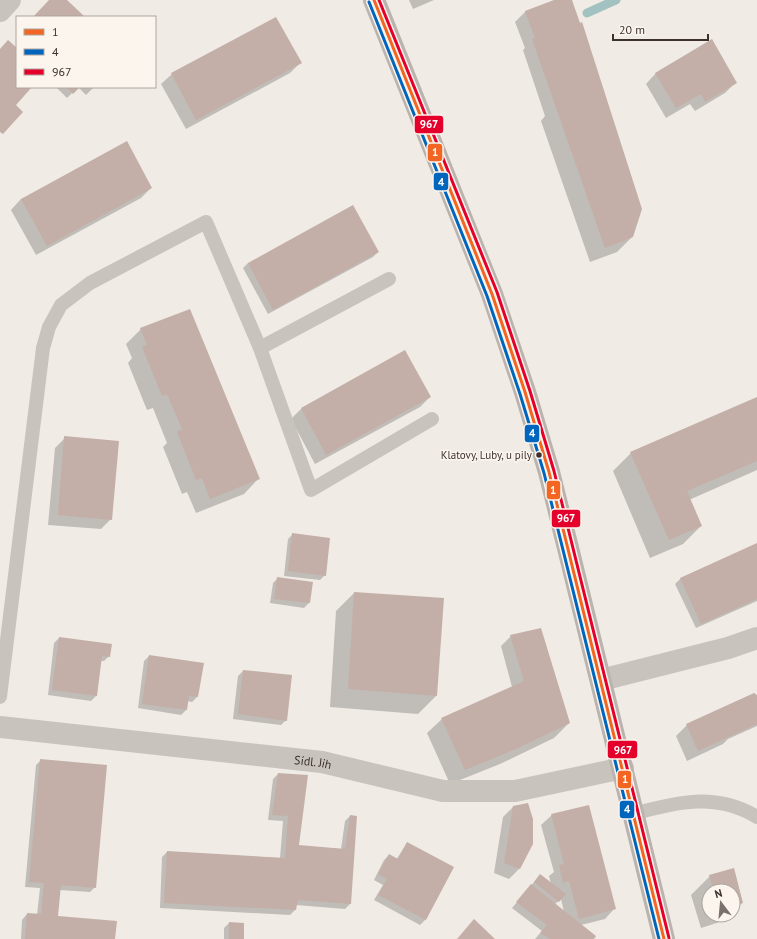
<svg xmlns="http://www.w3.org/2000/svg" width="757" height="939" font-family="'PT Sans',sans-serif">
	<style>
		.shadow { fill: #0003; fill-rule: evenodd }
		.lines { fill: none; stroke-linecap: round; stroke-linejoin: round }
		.stream { stroke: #a1c2c1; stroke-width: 9 }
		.building { fill: #c3afa7 }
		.lane { stroke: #c9c3be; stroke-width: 14 }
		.street { stroke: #c9c3be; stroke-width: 22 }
		.secondary { stroke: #bab3ae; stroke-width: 22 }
		.bus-1-casing { stroke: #fbf5ee; stroke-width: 6 }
		.bus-2-casing { stroke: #fbf5ee; stroke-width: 6 }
		.bus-3-casing { stroke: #fbf5ee; stroke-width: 6 }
		.bus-1 { stroke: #f26522; stroke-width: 3 }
		.bus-2 { stroke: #0065bd; stroke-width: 3 }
		.bus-3 { stroke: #e4002b; stroke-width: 3 }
		.bus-dot { fill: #3b302b; stroke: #fbf5ee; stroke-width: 1.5 }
		.labels { text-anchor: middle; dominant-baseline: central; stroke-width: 3; stroke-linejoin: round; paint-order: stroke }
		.bus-label { font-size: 11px; fill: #3b302b; stroke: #fbf5ee; text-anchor: end }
		.street-label { font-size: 12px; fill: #3b302b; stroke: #fbf5ee }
		.line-badge { stroke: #fbf5ee; stroke-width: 1.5 }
		.badge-label { font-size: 11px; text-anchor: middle; font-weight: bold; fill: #fff }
	</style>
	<rect width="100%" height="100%" fill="#f0ebe5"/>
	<g class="shadow">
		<path d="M409,0H434L413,9Z"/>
		<path d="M557,0H571L580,24L582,23L641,209L632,237L617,252L590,262L541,121L545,116L523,50L525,48L515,22L526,11Z"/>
		<path d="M300,63L290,73L186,129L161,84L172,74Z"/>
		<path d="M656,73L735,83L725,93L695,111L690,104L666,118L646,84Z"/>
		<path d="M56,87H94L86,95L78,87L67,98Z"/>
		<path d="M151,188L141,198L36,255L11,210L21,199Z"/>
		<path d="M378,252L373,257L268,314L243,268L248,263Z"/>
		<path d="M141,329L258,479L244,494L196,513L187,492L182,494L163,447L167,443L153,408L147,410L128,363L132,358L126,344Z"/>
		<path d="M405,352L430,397L420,407L315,464L291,419L301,409Z"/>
		<path d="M757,399V470L689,500L701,526L683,544L650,558L613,471L631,453Z"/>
		<path d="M65,438L111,519L101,529L48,525L55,448Z"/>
		<path d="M293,534L325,575L320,580L284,576L288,539Z"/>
		<path d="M757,545V601L696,628L675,584L680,579Z"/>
		<path d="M278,578L309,603L304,608L270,603L273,583Z"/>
		<path d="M354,593L436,696L418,714L330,707L336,611Z"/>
		<path d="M511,636L569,723L554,738L500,764L450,784L427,733L442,719L512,687L501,646Z"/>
		<path d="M59,638L109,656L104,661H100L96,696L91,701L48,695L54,643Z"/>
		<path d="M149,656L197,697L192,702L187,701L186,710L181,715L138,708L144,661Z"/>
		<path d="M243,671L286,720L281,725L233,719L238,676Z"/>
		<path d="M757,696V726L728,739L723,744L687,761L676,736L687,725L723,708Z"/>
		<path d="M41,760L95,887L90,892L59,890L57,917L114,939H21L22,920L27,914L37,915L40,888L25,887L36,765Z"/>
		<path d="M278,774L298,846L341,849L345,821L350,816V904L345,909L296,905L295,910L290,915L160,908L162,857L167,852L280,858L283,821L268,820L273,779Z"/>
		<path d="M513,807L532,843L519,869L509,879L494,873L503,817Z"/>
		<path d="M552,815L615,908L605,919L581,925L593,939H535L542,931L512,908L540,875L551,884L549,876L554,872L541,825ZM561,899L564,912L555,904Z"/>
		<path d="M407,843L453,868L425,920L420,925L374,900L383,885L374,880L384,860L389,855L396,860Z"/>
		<path d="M733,870L742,903L733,912V891H709V915H730L723,921L701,928L691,895L710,876Z"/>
		<path d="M229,923L243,939H224V928Z"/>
	</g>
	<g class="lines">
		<path class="stream" d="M587,13L616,0"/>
	</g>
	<g class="building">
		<path d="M49,0H67L85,17H33Z"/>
		<path d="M554,0H572L580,23L582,22L642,209L633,237L605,248L532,39L535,38L525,11Z"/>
		<path d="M276,17L302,63L196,120L171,73Z"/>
		<path d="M712,39L737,83L705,102L701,94L676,108L655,73Z"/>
		<path d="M8,40L17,48V87H32L16,105L23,112L3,134L0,132V49Z"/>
		<path d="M66,87H80L73,94Z"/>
		<path d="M127,141L152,188L47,246L21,199Z"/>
		<path d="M353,205L379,252L273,310L248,263Z"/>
		<path d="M190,309L260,479L210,499L202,478L196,480L177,432L182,429L167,394L162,396L142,347L147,345L140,328Z"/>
		<path d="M405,350L431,397L326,455L301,408Z"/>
		<path d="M757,397V461L687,491L702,526L669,540L630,452Z"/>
		<path d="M64,436L119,441L112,520L58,515Z"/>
		<path d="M292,533L330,538L326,576L288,571Z"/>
		<path d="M757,543V599L701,624L680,578Z"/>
		<path d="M277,577L313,582L310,603L274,599Z"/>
		<path d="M354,592L444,598L437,696L348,689Z"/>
		<path d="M541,628L570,723L516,749L465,770L441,718L524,681L510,635Z"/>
		<path d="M59,637L112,644L110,657L102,656L97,696L52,690Z"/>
		<path d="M149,655L204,663L198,697L189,696L187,710L142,704Z"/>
		<path d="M243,670L292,675L287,721L238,714Z"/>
		<path d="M754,693L757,695V724L698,751L686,724Z"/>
		<path d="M40,759L107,765L96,888L61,885L58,916L117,921L115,939H25L27,913L41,914L44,883L29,882Z"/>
		<path d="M278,773L308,775L299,845L345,849L350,815L357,816L351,904L298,900L296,910L164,903L167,851L285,858L288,816L272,815Z"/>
		<path d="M528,803L533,819V844L520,869L504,863L513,806Z"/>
		<path d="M589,805L616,909L579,919L569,881L563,883L559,865L564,864L551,814Z"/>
		<path d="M407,842L454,867L426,920L378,895L387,879L378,874L389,854L398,859Z"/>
		<path d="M734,868L743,903L733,906V891H714L709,875Z"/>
		<path d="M540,874L566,894L559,902L534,882Z"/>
		<path d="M531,884L562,909L596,936L594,939H550L540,933L547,925L516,902Z"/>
		<path d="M474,919L495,939H457Z"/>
		<path d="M229,922L244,923V939H229Z"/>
	</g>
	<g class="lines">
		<g class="lane">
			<path d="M260,348L389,279"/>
			<path d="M0,697L43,348L49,327L61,305L90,283L206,222L260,348L311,490L432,419"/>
			<path d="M633,814C676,802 716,792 757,817"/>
		</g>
		<g class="street">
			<path d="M0,11L10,0"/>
			<path d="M601,680L728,648L757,638"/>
			<path id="s1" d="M0,727L322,762L443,791H515L623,768"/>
		</g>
		<path class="secondary" d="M374,0L492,294L525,392L549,472L567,544L664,939"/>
		<defs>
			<path id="bus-1" d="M374,0L492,294L525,392L549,472L664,939"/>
			<path id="bus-2" d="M369,2L487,296L520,394L544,473L659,939"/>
			<path id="bus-3" d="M379,0L497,292L530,391L554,471L669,938"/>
		</defs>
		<use href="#bus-1" class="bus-1-casing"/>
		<use href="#bus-2" class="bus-2-casing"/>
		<use href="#bus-3" class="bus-3-casing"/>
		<use href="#bus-1" class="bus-1"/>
		<use href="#bus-2" class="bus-2"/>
		<use href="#bus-3" class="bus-3"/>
	</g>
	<circle class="bus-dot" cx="539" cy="455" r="3.5"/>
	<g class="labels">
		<g class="bus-label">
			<text x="532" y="455">Klatovy, Luby, u pily</text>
		</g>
		<g class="street-label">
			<text stroke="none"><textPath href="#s1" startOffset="315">Sídl. Jih</textPath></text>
		</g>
	</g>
	<g class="line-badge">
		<rect x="414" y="115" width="30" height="19" rx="4" fill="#e4002b"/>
		<rect x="427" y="143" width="16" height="19" rx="4" fill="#f26522"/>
		<rect x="433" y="172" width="16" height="19" rx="4" fill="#0065bd"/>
		<rect x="524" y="424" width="16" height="19" rx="4" fill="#0065bd"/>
		<rect x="546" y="480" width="15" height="20" rx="4" fill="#f26522"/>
		<rect x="551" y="509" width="30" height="19" rx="4" fill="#e4002b"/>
		<rect x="607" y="740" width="31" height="19" rx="4" fill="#e4002b"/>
		<rect x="617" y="770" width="15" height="19" rx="4" fill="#f26522"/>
		<rect x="619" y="800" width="16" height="19" rx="4" fill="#0065bd"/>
	</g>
	<g class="badge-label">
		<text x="429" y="128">967</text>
		<text x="435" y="156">1</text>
		<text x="441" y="186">4</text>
		<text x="532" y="437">4</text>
		<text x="553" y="494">1</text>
		<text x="566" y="522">967</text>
		<text x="623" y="754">967</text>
		<text x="625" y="783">1</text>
		<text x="627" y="813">4</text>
	</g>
	<rect x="16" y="16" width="140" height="72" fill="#fbf5ee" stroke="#aea6a0"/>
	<rect x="24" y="29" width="20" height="6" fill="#f26522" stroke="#aea6a0"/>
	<text x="52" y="36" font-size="12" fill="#3b302b">1</text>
	<rect x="24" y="49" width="20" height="6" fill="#0065bd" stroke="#aea6a0"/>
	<text x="52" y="56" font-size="12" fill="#3b302b">4</text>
	<rect x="24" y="69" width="20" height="6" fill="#e4002b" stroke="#aea6a0"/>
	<text x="52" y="76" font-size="12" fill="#3b302b">967</text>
	<g transform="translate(721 903) rotate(344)"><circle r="19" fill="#fbf5ee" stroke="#aea6a0"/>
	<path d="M0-3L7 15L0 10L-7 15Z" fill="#7a716c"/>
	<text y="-6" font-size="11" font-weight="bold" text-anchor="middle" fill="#3b302b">N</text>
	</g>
	<path d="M613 34v6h95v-6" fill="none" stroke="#3b302b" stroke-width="2"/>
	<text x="619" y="34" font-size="12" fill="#3b302b" stroke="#fbf5ee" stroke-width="3" paint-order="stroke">20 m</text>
</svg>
